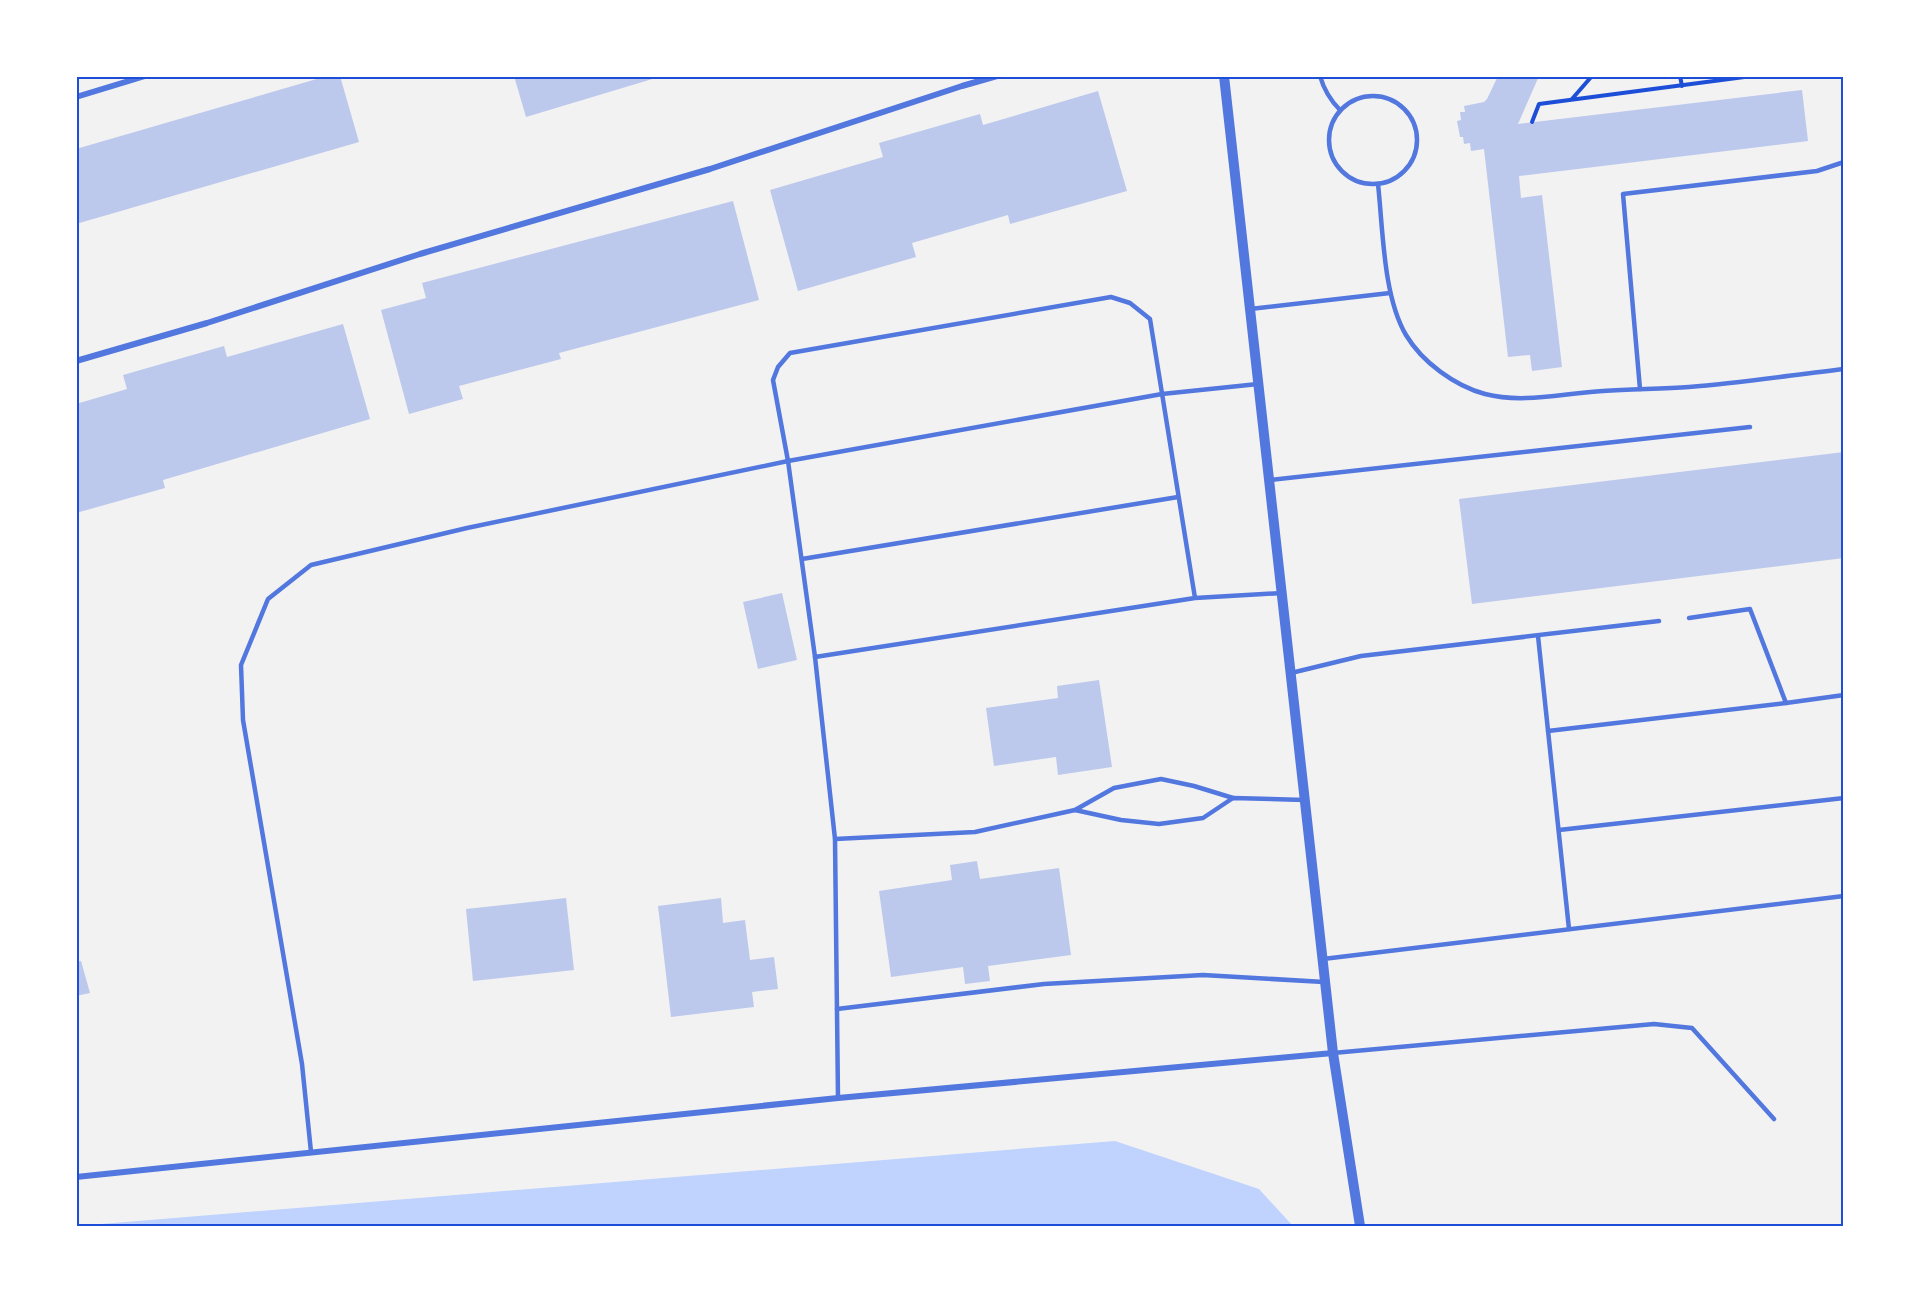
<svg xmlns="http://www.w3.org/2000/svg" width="1920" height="1303" font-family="'PT Sans',sans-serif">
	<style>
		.water { fill: #bfd3fe }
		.building { fill: #bdc9ec }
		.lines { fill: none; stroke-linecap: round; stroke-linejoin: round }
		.path { stroke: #1d4ed8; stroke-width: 4 }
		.service { stroke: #5277de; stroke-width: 4.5 }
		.minor { stroke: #5277de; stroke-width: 6 }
		.tertiary { stroke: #5277de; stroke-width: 10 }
		.neatline { fill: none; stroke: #1d4ed8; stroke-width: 2 }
	</style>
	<rect width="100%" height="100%" fill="#f2f2f2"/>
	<path class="water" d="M1115,1141L1259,1189L1293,1226H77Z"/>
	<g class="building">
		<path d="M327,76H340L359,142L76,224V149Z"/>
		<path d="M514,76H659V77L526,117Z"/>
		<path d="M1498,76H1539L1518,124L1802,90L1808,141L1519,176L1521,198L1542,195L1562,367L1532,371L1530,355L1508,357L1484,149L1471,151L1470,143L1464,144L1463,137H1460L1457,121L1461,120L1460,112H1465L1464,106L1484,102L1487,99Z"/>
		<path d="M1098,91L1127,191L1010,224L1008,215L912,243L916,257L798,291L770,190L883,157L879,143L980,114L983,125Z"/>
		<path d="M733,201L759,300L559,353L561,359L459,386L463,399L409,414L381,310L426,298L422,283Z"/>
		<path d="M343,324L370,419L163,480L165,488L76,513V404L127,389L123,375L224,346L227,357Z"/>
		<path d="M1844,452V558L1472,604L1459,499Z"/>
		<path d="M782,593L797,660L758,669L743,602Z"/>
		<path d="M1099,680L1112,767L1058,775L1056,757L994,766L986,708L1058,698L1057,686Z"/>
		<path d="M977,861L980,879L1059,868L1071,955L988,966L990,981L965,984L963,967L891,977L879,891L952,880L950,865Z"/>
		<path d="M566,898L574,970L473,981L466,909Z"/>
		<path d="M721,898L723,923L745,920L750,960L774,957L778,989L752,992L754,1007L671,1017L658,906Z"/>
		<path d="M81,961L90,993L76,996V962Z"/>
	</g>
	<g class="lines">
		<g class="path">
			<path d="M1608,76H1625"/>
			<path d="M1680,76L1682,86"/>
			<path d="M1572,99L1592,76"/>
			<path d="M1532,122L1539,104L1752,76"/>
		</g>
		<g class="service">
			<path d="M1320,76C1324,90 1330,100 1340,110"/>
			<circle cx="1373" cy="140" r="44"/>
			<path d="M1378,184C1383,229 1383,296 1406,335C1422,362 1455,386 1485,394C1524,404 1563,393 1603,391C1632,389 1661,389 1689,387C1741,383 1792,375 1844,369"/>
			<path d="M1250,309L1390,293"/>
			<path d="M1640,389L1623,194L1817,171L1844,162"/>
			<path d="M1269,480L1750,427"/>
			<path d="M802,559L1178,497"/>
			<path d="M1195,598L1150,319L1130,303L1111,297L790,353L778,367L773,380L788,461L815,657L1195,598L1282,593"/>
			<path d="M1689,618L1750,609L1786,703L1844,695"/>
			<path d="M1538,636L1569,929"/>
			<path d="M815,657L835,839L838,1098"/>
			<path d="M1291,673L1361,656L1659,621"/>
			<path d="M1548,731L1786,703"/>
			<path d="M1075,810L1114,788L1161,779L1194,786L1233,798"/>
			<path d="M1559,830L1844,798"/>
			<path d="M835,839L975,832L1075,810L1121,820L1159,824L1203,818L1233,798L1305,800"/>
			<path d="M1323,959L1844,896"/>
			<path d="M837,1009L1044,984L1203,975L1324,982"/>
			<path d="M1333,1053L1654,1024L1692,1028L1774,1119"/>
			<path d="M311,1152L302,1064L243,720L241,665L268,599L311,565L467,528L788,461L1162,394L1258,384"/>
		</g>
		<g class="minor">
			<path d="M76,97L145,76"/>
			<path d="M76,361L207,323L420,254L710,169L962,86L997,76"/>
			<path d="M76,1177L838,1098L1333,1053"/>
		</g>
		<path class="tertiary" d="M1224,76L1333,1053L1360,1226"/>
	</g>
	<rect width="1920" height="1303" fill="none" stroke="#ffffff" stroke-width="156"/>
	<rect x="78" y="78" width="1764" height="1147" class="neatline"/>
</svg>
